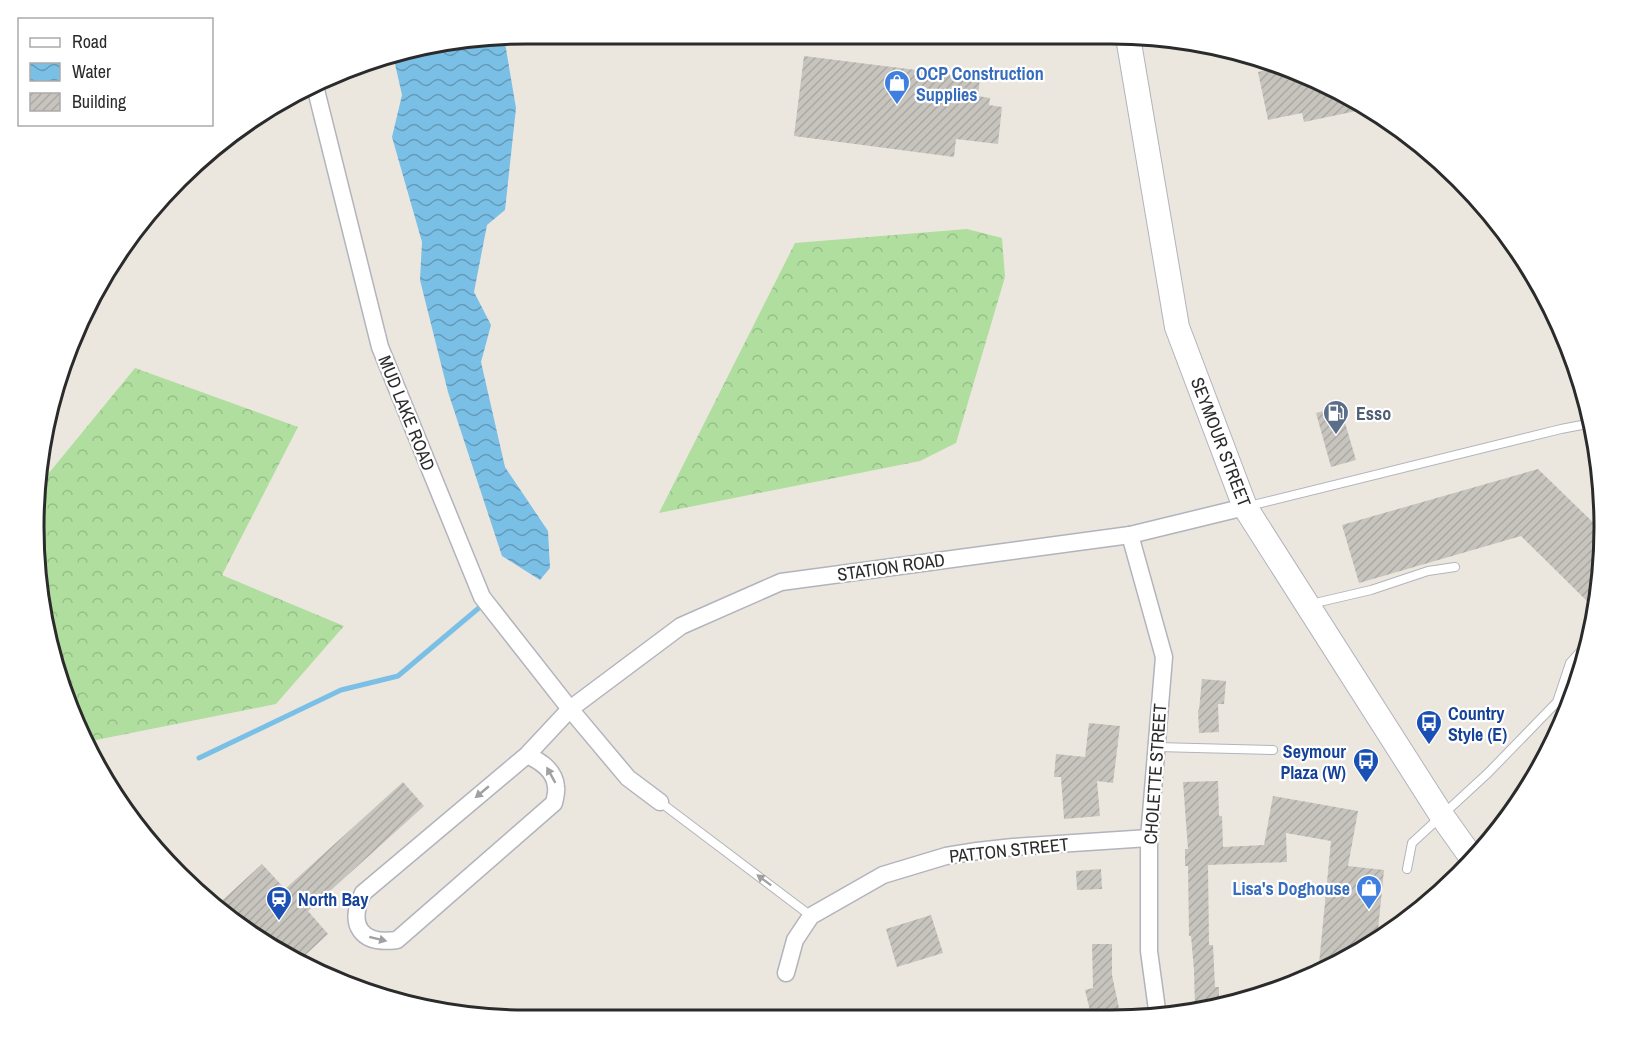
<svg xmlns="http://www.w3.org/2000/svg" width="1638" height="1054" font-family="'Archivo Narrow',sans-serif">
	<style>
		.forest { fill: url(#forest-crowns) }
		.water { fill: url(#water-waves) }
		.lines { fill: none; stroke-linecap: round; stroke-linejoin: round }
		.stream { stroke: #7abfe5; stroke-width: 5 }
		.building { fill: url(#building-hatch) }
		.lane-casing { stroke: #b2b3bd; stroke-width: 10 }
		.street-casing { stroke: #b2b3bd; stroke-width: 19 }
		.secondary-casing { stroke: #b2b3bd; stroke-width: 26 }
		.lane { stroke: #fff; stroke-width: 8 }
		.street { stroke: #fff; stroke-width: 16 }
		.secondary { stroke: #fff; stroke-width: 24 }
		.oneway { fill: #a0a0a0 }
		.labels { text-anchor: middle; dominant-baseline: central; stroke-width: 4.5; stroke-linejoin: round; paint-order: stroke }
		.shop-label { font-size: 18px; font-weight: bold; fill: #366cbe; stroke: #fff; text-anchor: start }
		.street-label { font-size: 18px; fill: #2b2b2b; stroke: #fff }
		.service-label { font-size: 18px; font-weight: bold; fill: #4e5e75; stroke: #fff; text-anchor: start }
		.transit-label { font-size: 18px; font-weight: bold; fill: #164399; stroke: #fff; text-anchor: start }
		.rim { fill: none; stroke: #2b2b2b; stroke-width: 3 }
	</style>
	<defs>
		<pattern id="forest-crowns" width="20" height="18" patternUnits="userSpaceOnUse" patternTransform="scale(1.5)"><rect width="20" height="18" fill="#afde9f"/><path d="M2 6a3 3 0 1 1 6 0M12 15a3 3 0 1 1 6 0" fill="none" stroke="#97bf89"/></pattern>
		<pattern id="water-waves" width="16" height="10" patternUnits="userSpaceOnUse" patternTransform="scale(1.5)"><rect width="16" height="10" fill="#7abfe5"/><path d="M0 5q4-4 8 0t8 0" fill="none" stroke="#649bba"/></pattern>
		<pattern id="building-hatch" width="6" height="6" patternUnits="userSpaceOnUse" patternTransform="scale(1.5)"><rect width="6" height="6" fill="#c7c4be"/><path d="M-1 1l2-2M0 6l6-6M5 7l2-2" fill="none" stroke="#aba9a3"/></pattern>
	</defs>
	<rect width="100%" height="100%" fill="#ece7de"/>
	<g class="forest">
		<path d="M967,229L1002,238L1005,277L956,443L920,461L659,513L795,243Z"/>
		<path d="M135,368L298,427L222,575L344,626L276,704L86,742L50,655L34,495L35,490Z"/>
	</g>
	<path class="water" d="M504,37L516,108L505,210L487,225L474,292L491,325L481,362L505,467L548,531L550,568L540,580L502,556L448,392L420,280L422,242L392,137L402,95L393,55Z"/>
	<g class="lines">
		<path class="stream" d="M199,758L341,690L398,676L480,607"/>
	</g>
	<g class="building">
		<path d="M804,56L980,78L978,96L990,98L989,105L1002,107L998,144L956,139L954,157L794,136Z"/>
		<path d="M1276,68L1329,84L1366,109L1304,122L1302,113L1268,120L1258,72Z"/>
		<path d="M1340,406L1356,460L1331,467L1316,413Z"/>
		<path d="M1538,469L1603,532L1601,591L1600,596L1591,605L1521,536L1359,583L1342,525Z"/>
		<path d="M1202,679L1226,681L1224,704H1218L1219,732L1199,733L1198,710H1199Z"/>
		<path d="M1089,723L1120,726L1113,783L1097,781L1100,816L1064,819L1061,777H1054L1056,754L1085,757Z"/>
		<path d="M1218,781L1219,816H1222L1223,847L1264,845L1273,796L1358,811L1348,866L1384,870L1377,940L1330,970L1318,974L1331,841L1286,833L1287,862L1208,865L1209,945H1213L1215,987H1219V1007L1195,1008L1194,970L1191,936H1189L1188,866H1185V849H1188L1183,782Z"/>
		<path d="M403,782L424,806L308,911L328,934L300,960L215,907L262,864L285,889Z"/>
		<path d="M1101,869L1102,889L1077,890L1076,871Z"/>
		<path d="M931,915L943,953L897,967L886,929Z"/>
		<path d="M1092,944H1112V975L1119,1008L1091,1015L1085,990L1093,988Z"/>
	</g>
	<g class="lines">
		<defs>
			<g id="lane">
				<path d="M1249,506L1561,429L1592,423"/>
				<path d="M1311,604L1371,590L1428,571L1455,567"/>
				<path d="M1157,747L1273,750"/>
				<path d="M660,802L811,916"/>
				<path d="M1407,869L1412,843L1488,773L1557,702L1570,663L1589,642"/>
			</g>
			<g id="street">
				<path d="M315,86L380,347L482,597L570,709L628,778L660,802"/>
				<path d="M1130,535L1164,657L1149,838V951L1158,1017"/>
				<path d="M527,755C540,761 555,770 556,787C557,792 555,798 554,803L397,940C362,945 347,926 363,893L527,755L570,709L681,626L781,582L1130,535L1245,507"/>
				<path d="M786,973L795,940L811,916L883,875L946,856L977,851L1013,847L1149,838"/>
			</g>
			<path id="secondary" d="M1128,37L1177,327L1245,507L1442,816L1474,861"/>
		</defs>
		<use href="#lane" class="lane-casing"/>
		<use href="#street" class="street-casing"/>
		<use href="#secondary" class="secondary-casing"/>
		<use href="#lane" class="lane"/>
		<use href="#street" class="street"/>
		<use href="#secondary" class="secondary"/>
	</g>
	<defs><path id="oneway-solid" d="M-6-.8H1V-3.2L6.5 0L1 3.2V.8H-6Z" transform="scale(1.5)"/></defs>
	<g class="oneway">
		<use href="#oneway-solid" transform="translate(551 775) rotate(-119)"/>
		<use href="#oneway-solid" transform="translate(482 792) rotate(140)"/>
		<use href="#oneway-solid" transform="translate(764 880) rotate(-143)"/>
		<use href="#oneway-solid" transform="translate(378 939) rotate(14)"/>
	</g>
	<defs>
		<symbol id="shop-pin" viewBox="-11 -11 22 30"><path d="M0 17L-7.5 6A9.5 9.5 0 1 1 7.5 6Z" fill="#3f7fe0" stroke="#fff"/><path d="M-5-2.5h2.3a2.7 3.5 0 0 1 5.4 0H5L5.5 6h-11ZM-1.5-2.5h3a1.5 2.3 0 0 0-3 0Z" fill="#fff"/></symbol>
		<symbol id="fuel-pin" viewBox="-11 -11 22 30"><path d="M0 17L-7.5 6A9.5 9.5 0 1 1 7.5 6Z" fill="#5c6f8a" stroke="#fff"/><path d="M-5.5-6h7V0h2V4h1.3V-2.5L3-4.5l.8-.8L6-3V5H2.5V1h-1V6h-7ZM-4.2-4.7v3.2H.2V-4.7Z" fill="#fff"/></symbol>
		<symbol id="bus-pin" viewBox="-11 -11 22 30"><path d="M0 17L-7.5 6A9.5 9.5 0 1 1 7.5 6Z" fill="#1a4fb4" stroke="#fff"/><path d="M-5-6H5V4H4V6H2V4H-2V6H-4V4H-5ZM-3.5-4V0h7V-4ZM-3.5 1.2v1.5H-2V1.2ZM2 1.2v1.5H3.5V1.2Z" fill="#fff"/></symbol>
		<symbol id="station-pin" viewBox="-11 -11 22 30"><path d="M0 17L-7.5 6A9.5 9.5 0 1 1 7.5 6Z" fill="#1a4fb4" stroke="#fff"/><path d="M-3-6H3Q5-6 5-4V2Q5 4 3 4L4.5 6H3L1.5 4h-3L-3 6H-4.5L-3 4Q-5 4-5 2V-4Q-5-6-3-6ZM-3.5-4v3h7v-3ZM-3.5 1v1.5H-2V1ZM2 1v1.5H3.5V1Z" fill="#fff"/></symbol>
	</defs>
	<g fill-rule="evenodd">
		<use href="#shop-pin" x="882" y="68" width="30" height="40"/>
		<use href="#fuel-pin" x="1321" y="398" width="30" height="40"/>
		<use href="#bus-pin" x="1414" y="708" width="30" height="40"/>
		<use href="#bus-pin" x="1351" y="746" width="30" height="40"/>
		<use href="#shop-pin" x="1354" y="873" width="30" height="40"/>
		<use href="#station-pin" x="264" y="884" width="30" height="40"/>
	</g>
	<g class="labels">
		<g class="shop-label">
			<text x="916" y="73">OCP Construction<tspan x="916" dy="21">Supplies</tspan></text>
			<text x="1350" y="888" text-anchor="end">Lisa's Doghouse</text>
		</g>
		<g class="street-label">
			<text transform="translate(407 413) rotate(68)">MUD LAKE ROAD</text>
			<text transform="translate(1221 442) rotate(69)">SEYMOUR STREET</text>
			<text transform="translate(891 567) rotate(-8)">STATION ROAD</text>
			<text transform="translate(1155 774) rotate(-86)">CHOLETTE STREET</text>
			<text transform="translate(1009 850) rotate(-6)">PATTON STREET</text>
		</g>
		<g class="service-label">
			<text x="1356" y="413">Esso</text>
		</g>
		<g class="transit-label">
			<text x="1448" y="713">Country<tspan x="1448" dy="21">Style (E)</tspan></text>
			<text x="1346" y="751" text-anchor="end">Seymour<tspan x="1346" dy="21">Plaza (W)</tspan></text>
			<text x="298" y="899">North Bay</text>
		</g>
	</g>
	<path d="M0 0H1638V1054H0ZM527 44H1111A483 483 0 0 1 1594 527V527A483 483 0 0 1 1111 1010H527A483 483 0 0 1 44 527V527A483 483 0 0 1 527 44Z" fill="#fff" fill-rule="evenodd"/>
	<path class="rim" d="M527 44H1111A483 483 0 0 1 1594 527V527A483 483 0 0 1 1111 1010H527A483 483 0 0 1 44 527V527A483 483 0 0 1 527 44Z"/>
	<rect x="18" y="18" width="195" height="108" fill="#ffffff" stroke="#aaaaaa" stroke-width="1.5"/>
	<rect x="30" y="38" width="30" height="9" fill="#ffffff" stroke="#aaaaaa" stroke-width="1.5"/>
	<text x="72" y="48" font-size="18" fill="#2b2b2b">Road</text>
	<rect x="30" y="63" width="30" height="18" fill="url(#water-waves)" stroke="#aaaaaa" stroke-width="1.5"/>
	<text x="72" y="78" font-size="18" fill="#2b2b2b">Water</text>
	<rect x="30" y="93" width="30" height="18" fill="url(#building-hatch)" stroke="#aaaaaa" stroke-width="1.5"/>
	<text x="72" y="108" font-size="18" fill="#2b2b2b">Building</text>
</svg>
